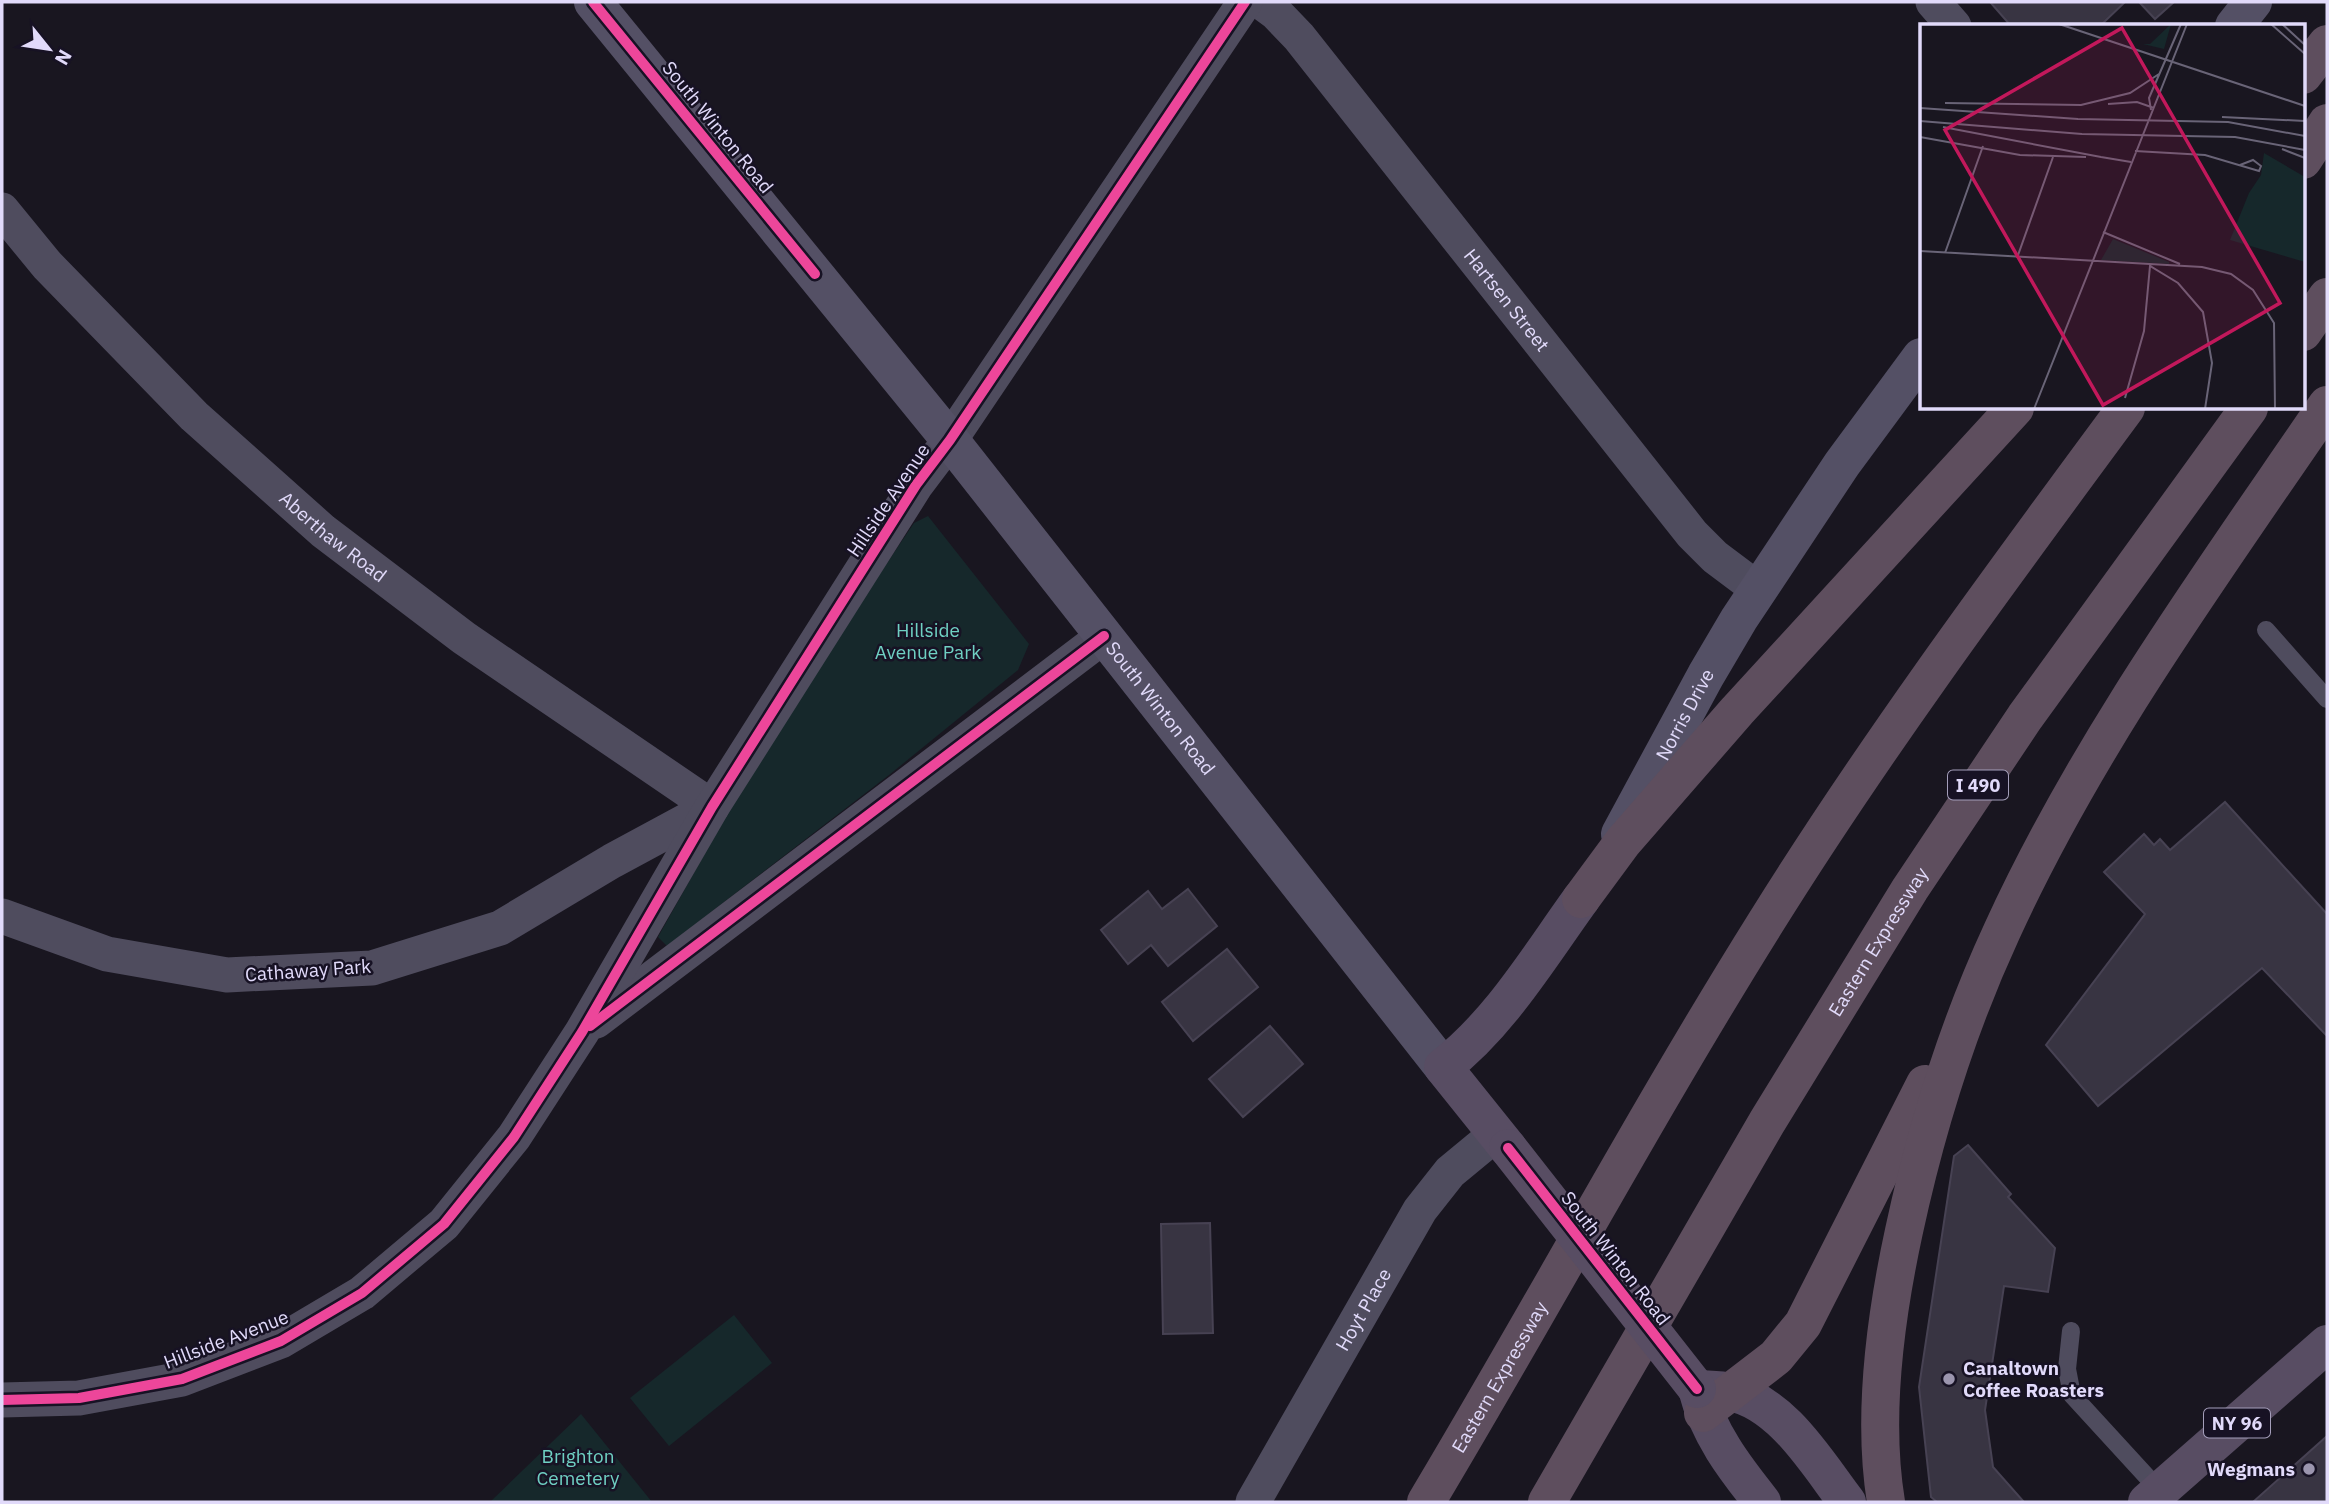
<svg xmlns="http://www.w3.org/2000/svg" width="2329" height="1504" font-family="'IBM Plex Sans',sans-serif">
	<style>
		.green { fill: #16282b }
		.building { fill: #383442; stroke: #474253; stroke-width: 2 }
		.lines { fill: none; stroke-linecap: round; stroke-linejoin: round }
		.lane { stroke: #4f4c5e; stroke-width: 18 }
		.street { stroke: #4f4c5e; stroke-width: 35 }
		.secondary { stroke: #545065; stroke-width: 38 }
		.primary { stroke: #584d63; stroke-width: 38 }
		.highway { stroke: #5e4e5e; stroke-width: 38 }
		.primary-bridge { stroke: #584d63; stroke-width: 38 }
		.cycleway-casing { stroke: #171224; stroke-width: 15 }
		.cycleway { stroke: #ed469a; stroke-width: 10 }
		.poi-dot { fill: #9b95ae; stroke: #171224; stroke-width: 2.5 }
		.labels { text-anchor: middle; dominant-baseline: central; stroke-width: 5; stroke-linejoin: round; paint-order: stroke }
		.shield { fill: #171224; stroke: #a49eba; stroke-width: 2 }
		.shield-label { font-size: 18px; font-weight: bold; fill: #e1dafa }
		.street-label { font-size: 19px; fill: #e1dafa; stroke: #171224 }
		.park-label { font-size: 19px; fill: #6fd0c3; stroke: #171224 }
		.poi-label { font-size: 19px; font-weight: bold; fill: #e1dafa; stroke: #171224; text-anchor: start }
		.inset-road { fill: none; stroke: #696477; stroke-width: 2 }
		.view { fill: #c2185b; fill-opacity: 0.15; stroke: #c2185b; stroke-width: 3.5 }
		.inset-edge { fill: none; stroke: #e1dafa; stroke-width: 3.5 }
	</style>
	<rect width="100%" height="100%" fill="#191620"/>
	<g class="green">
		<path d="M928,516L1029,644L1018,670L889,775L667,946L658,937L772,733L914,523Z"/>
		<path d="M734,1315L772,1363L669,1446L630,1398Z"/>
		<path d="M581,1414L652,1502H490Z"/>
	</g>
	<g class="building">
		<path d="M1990,2H2125L2100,26H2011Z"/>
		<path d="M2139,2H2174L2155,19Z"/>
		<path d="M2225,802L2327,914V1036L2262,968L2098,1106L2046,1045L2145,914L2104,872L2144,834L2154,845L2160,839L2170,850Z"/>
		<path d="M1188,889L1217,926L1168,966L1151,945L1128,964L1101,930L1148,891L1162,909Z"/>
		<path d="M1227,949L1258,987L1193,1041L1162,1002Z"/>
		<path d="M1270,1026L1303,1064L1243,1117L1209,1079Z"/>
		<path d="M1968,1145L2011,1194L2008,1197L2055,1248L2048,1292L2004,1286L1985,1410L1993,1467L2024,1502H1937L1931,1497L1919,1387L1954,1156Z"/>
		<path d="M1210,1223L1213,1333L1163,1334L1161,1224Z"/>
		<path d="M2327,1436V1502H2253Z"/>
	</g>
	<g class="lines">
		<g class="lane">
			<path d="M2266,630L2327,699"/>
			<path d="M2071,1331L2067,1369L2072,1395L2160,1491"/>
		</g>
		<g class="street">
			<path id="s1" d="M1261,2L1276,13L1299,37L1692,534L1715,557L1759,590"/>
			<path d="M1933,2L1954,26"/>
			<path id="s2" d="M2,210L47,265L194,416L323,531L464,638L712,807L612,861L500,928L372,968L227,975L107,954L2,916"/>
			<path d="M596,1021L1104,636"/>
			<path d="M2,1400L79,1398L182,1379L281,1341L362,1293L444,1224L514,1137L582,1032L712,807L916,485L950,440L1245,2"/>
			<path id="s3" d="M1253,1502L1420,1210L1450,1172L1496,1134"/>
		</g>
		<g class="secondary">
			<path id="s4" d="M593,2L950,440L1443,1067"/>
			<path d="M2234,26L2253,2"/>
			<path id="s5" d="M1620,834L1706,675L1739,619L1842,464L1921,357"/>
		</g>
		<g class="primary">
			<path d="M1508,1148L1443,1067C1500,1023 1539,957 1581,899"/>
			<path d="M1762,1502C1734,1467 1708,1433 1697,1389C1708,1390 1719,1389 1730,1392C1782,1402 1817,1463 1847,1502"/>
			<path d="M2147,1502L2327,1344"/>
		</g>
		<g class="highway">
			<path d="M2303,75L2327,44"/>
			<path d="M2303,160L2327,123"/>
			<path d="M2303,332L2327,297"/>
			<path d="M1581,899L1623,842L1737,711L2015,408"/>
			<path d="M1703,1413L1776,1357L1803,1324L1925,1084"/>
			<path id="s6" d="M1426,1502C1541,1310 1647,1112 1766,922C1877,744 2002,576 2126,408"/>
			<path id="s7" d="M1547,1502L1767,1122L1910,889L2025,717L2249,408"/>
			<path d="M1886,1502C1872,1417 1886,1314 1904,1231C1926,1129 1958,1026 2002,931C2088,743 2211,575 2327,405"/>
		</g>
		<path class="primary-bridge" d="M1508,1148L1697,1389"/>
		<defs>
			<g id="cycleway">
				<path d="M593,2L815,274"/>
				<path d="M590,1026L1104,636"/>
				<path d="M1508,1148L1697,1389"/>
				<path d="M2,1400L79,1398L182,1379L281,1341L362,1293L444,1224L514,1137L582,1032L712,807L916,485L950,440L1245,2"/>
			</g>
		</defs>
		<use href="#cycleway" class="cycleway-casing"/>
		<use href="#cycleway" class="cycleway"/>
	</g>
	<g class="poi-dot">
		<circle cx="1949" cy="1379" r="7"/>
		<circle cx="2309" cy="1469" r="7"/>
	</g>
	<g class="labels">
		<g class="shield">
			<rect x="1948" y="770.5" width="60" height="29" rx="5"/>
			<rect x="2204" y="1408.5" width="66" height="29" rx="5"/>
		</g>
		<g class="shield-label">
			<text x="1978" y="785">I 490</text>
			<text x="2237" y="1423">NY 96</text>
		</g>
		<g class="street-label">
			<text transform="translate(718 127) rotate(51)">South Winton Road</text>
			<text stroke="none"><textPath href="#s1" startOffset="387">Hartsen Street</textPath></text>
			<text transform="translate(888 500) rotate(-56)">Hillside Avenue</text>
			<text stroke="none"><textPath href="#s2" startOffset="466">Aberthaw Road</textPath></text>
			<text stroke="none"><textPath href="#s4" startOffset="906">South Winton Road</textPath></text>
			<text stroke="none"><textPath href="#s5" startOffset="136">Norris Drive</textPath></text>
			<text stroke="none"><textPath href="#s7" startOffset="651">Eastern Expressway</textPath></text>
			<text transform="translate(308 970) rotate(-4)">Cathaway Park</text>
			<text transform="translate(1616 1258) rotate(52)">South Winton Road</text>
			<text stroke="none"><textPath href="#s3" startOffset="222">Hoyt Place</textPath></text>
			<text transform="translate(226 1339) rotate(-21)">Hillside Avenue</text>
			<text stroke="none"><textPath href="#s6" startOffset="145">Eastern Expressway</textPath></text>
		</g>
		<g class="park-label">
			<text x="928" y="630">Hillside<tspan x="928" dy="22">Avenue Park</tspan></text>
			<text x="578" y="1456">Brighton<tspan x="578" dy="22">Cemetery</tspan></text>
		</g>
		<g class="poi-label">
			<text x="1963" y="1368">Canaltown<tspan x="1963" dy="22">Coffee Roasters</tspan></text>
			<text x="2295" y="1469" text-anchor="end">Wegmans</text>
		</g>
	</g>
	<g transform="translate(1920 24)">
		<rect width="385" height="385" fill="#191620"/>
		<path d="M251,0L244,25L223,20H230ZM344,129L385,153V238L310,216L329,169L341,151ZM193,215L249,238V240L181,236Z" fill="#16282b"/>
		<path class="inset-road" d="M139,0L385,82M351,0L385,30M362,0L385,21M25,79L161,81L210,69L239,50M188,80L217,78L234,84M0,84L158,95L308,98L385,112M231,86L229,74L261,0M302,93L385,97M0,97L162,110L315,113L385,126M23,103L181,133M0,113L100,131L166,133M362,125L385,134M215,127L285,131L339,147L341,142L333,136L320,141M181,133L211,138M183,208L260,240M0,227L282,243L311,250L333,266L354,299L355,385M25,229L63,122M97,234L133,133M205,374L224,307L230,242L258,259L283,288L292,339L285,385M114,385L267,0"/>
		<path class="view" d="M202,4L360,279L183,381L25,106Z"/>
		<rect width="385" height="385" class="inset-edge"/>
	</g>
	<rect width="2329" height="1504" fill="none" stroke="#e1dafa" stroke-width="7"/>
	<g transform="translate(49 49) rotate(120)" stroke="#171224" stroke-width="5" paint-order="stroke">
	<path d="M0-5L12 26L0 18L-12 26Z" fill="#e1dafa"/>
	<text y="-10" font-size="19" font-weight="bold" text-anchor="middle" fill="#e1dafa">N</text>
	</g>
</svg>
